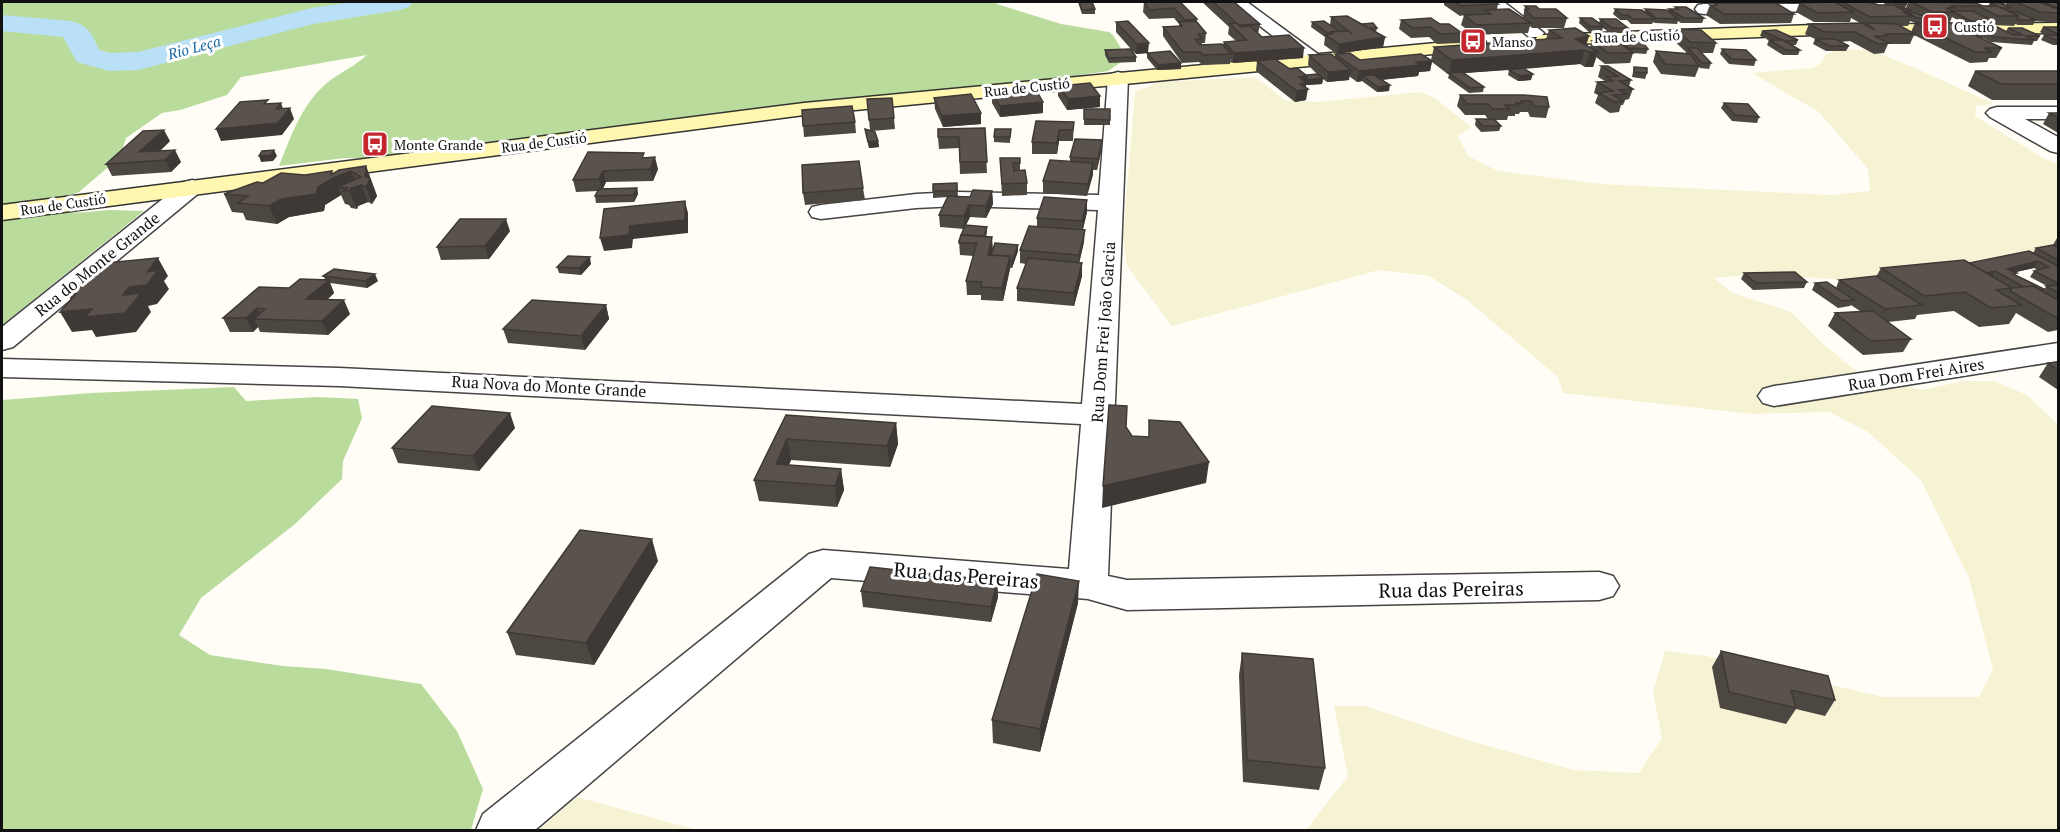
<svg xmlns="http://www.w3.org/2000/svg" width="2060" height="832" font-family="'PT Serif',serif">
	<style>
		.farmland { fill: #f6f3d4 }
		.forest { fill: #b9dc9c }
		.lines { fill: none; stroke-linecap: round; stroke-linejoin: round }
		.river { fill: #b9e0f7; fill-rule: evenodd }
		.street-casing { stroke: #444; stroke-width: 3 }
		.secondary-casing { stroke: #333; stroke-width: 3 }
		.street { fill: #fff; fill-rule: evenodd }
		.secondary { fill: #fff6b0; fill-rule: evenodd }
		.wall { fill: #4d4742; fill-rule: evenodd }
		.shaded-wall { fill: #3f3936 }
		.building { fill: #5a524d; stroke: #3f3936; stroke-width: 1.5 }
		.labels { text-anchor: middle; dominant-baseline: central; stroke-width: 6; stroke-linejoin: round; paint-order: stroke }
		.far-poi-label { font-size: 14px; fill: #111; stroke: #fff; text-anchor: start }
		.far-street-label { font-size: 14px; fill: #111; stroke: #fff }
		.far-water-label { font-size: 15px; font-style: italic; fill: #1768a6; stroke: #fff }
		.street-label { font-size: 16px; fill: #111; stroke: #fff }
		.near-street-label { font-size: 20px; fill: #111; stroke: #fff }
	</style>
	<rect width="100%" height="100%" fill="#fffdf5"/>
	<g class="farmland">
		<path d="M1839,49L1865,50L1880,54L1915,68L1994,104L1976,106L1975,116L2043,158L2058,164V247L1885,283L1760,274L1714,278L1732,293L1791,312L1822,343L1860,374L1922,390L1963,381H1994L2027,395L2058,425V830H1306L1348,776L1334,706H1365L1467,740L1574,770L1639,773L1662,738L1653,692L1665,651L1706,656L1883,697H1979L1993,669L1969,578L1921,480L1868,432L1829,412L1752,414L1563,393L1558,377L1467,300L1429,276L1379,270L1172,326L1127,266L1123,237L1135,92L1160,82L1255,77L1285,100L1317,102L1420,92L1435,98L1471,127L1458,136L1468,156L1498,171L1601,184L1832,195L1870,191L1868,169L1819,112L1752,73L1813,68L1821,63L1825,55Z"/>
		<path d="M577,797L697,830H538Z"/>
	</g>
	<g class="forest">
		<path d="M2,2H995L997,4L1061,24L1109,32L1113,35L1127,58L1108,71L1055,79L668,120L378,159L345,158L279,166C292,134 303,100 332,79C344,71 356,65 367,55L241,77L227,95L180,110L162,113L126,138L120,157L79,192L51,203C70,218 87,211 110,210C121,210 133,211 144,211L2,325Z"/>
		<path d="M234,387L246,401L318,397L358,399L362,418L343,461L342,479L295,524L201,598L179,635L210,655L283,666L326,669L421,684L457,731L483,789L471,830H2V400L91,393Z"/>
	</g>
	<g class="lines">
		<path class="river" d="M353,2H413L409,7L400,10L313,24L138,70L109,71L77,62L63,37L2,31V15L71,21C88,25 93,35 99,50L110,53L138,52L312,8Z"/>
		<defs>
			<g id="street">
				<path d="M1229,2H1247L1326,60L1323,64H1309Z"/>
				<path d="M1486,2H1504L1544,33L1541,37H1529Z"/>
				<path d="M1816,2L1822,6L1820,10L1814,11L1704,14L1698,13L1695,9L1698,5L1704,4Z"/>
				<path d="M1118,72L1125,74L1128,78L1108,576L1127,580L1599,572L1613,576L1619,586L1613,596L1599,600L1127,610L1088,599L831,578L535,830H476L483,814L809,554L823,550L1069,569L1081,424L339,386L2,377V359L339,368L1082,404L1098,210L958,206L916,208L821,219L812,217L809,212L812,207L821,205L916,194L958,192L1099,195L1108,78L1111,74Z"/>
				<path d="M1997,107H2058V119H2025L2058,137V153L2050,151L1990,117L1986,113L1990,109Z"/>
				<path d="M192,180L200,182L204,187L200,192L13,347L2,350V327L184,182Z"/>
				<path d="M2058,343V361L1774,406L1763,403L1758,396L1763,389L1774,386Z"/>
			</g>
			<g id="secondary">
				<path d="M2058,23V33L1815,35L1544,45L1538,44L1535,40L1538,36L1544,35L1815,25Z"/>
				<path d="M1478,39L1485,41L1487,45L1485,49L804,115L2,220V205L804,103Z"/>
			</g>
		</defs>
		<use href="#street" class="street-casing"/>
		<use href="#secondary" class="secondary-casing"/>
		<use href="#street" class="street"/>
		<use href="#secondary" class="secondary"/>
	</g>
	<g class="wall">
		<path d="M1078,2H1092L1095,9V14H1082Z"/>
		<path d="M1144,2H1158L1197,19V22L1206,33L1205,43H1202V45H1223L1224,42L1236,41L1228,34L1229,27L1202,2H1234L1260,24L1258,34L1262,37L1303,58L1277,60L1290,69L1306,75H1318L1308,65L1309,55L1335,57V54H1337L1324,45L1325,37L1311,27L1312,22L1330,25L1331,17L1377,28L1376,32L1385,37L1383,47L1341,53L1360,60H1431L1434,47L1546,39L1549,30L1589,36L1586,45L1590,47L1592,41L1619,42L1621,37L1648,49L1646,54L1633,53L1630,63L1605,64L1596,57L1593,67H1585L1580,64L1523,69L1531,80L1518,81L1508,75L1509,70L1465,73L1484,87L1483,92L1469,93L1448,78L1449,75L1432,62L1430,71L1419,72L1418,76L1381,80L1389,91L1377,92L1362,81L1357,82L1349,76V80L1327,82L1323,79L1322,84L1306,85V100L1295,102L1256,71L1257,61L1233,63L1230,60V64L1202,65L1199,62L1182,63L1163,36V27L1179,26V24L1174,18L1149,19L1143,12Z"/>
		<path d="M1444,2H1494L1498,4L1497,9L1523,18L1525,6L1539,9L1567,18L1564,28H1532L1530,26L1528,33L1475,35L1461,25L1464,15L1460,16L1444,5Z"/>
		<path d="M1698,2H1757L1756,3L1794,14L1791,23L1720,24L1706,15L1710,5H1714V4H1702Z"/>
		<path d="M1774,2H1815V3L1830,2H1868L1879,5H1886L1884,4L1885,2H1902L1907,4L1905,8H1906L1908,2H1949L1988,6L1990,3L1988,2H2006L2005,4H2002L2005,5L2007,2H2058V23L2035,21L2033,25H2018L2015,24L2014,26L1993,25L1991,24L1990,26H1972L1976,28L2006,31L2008,28L2040,36L2037,41H2034L2032,45L1991,42L1983,38V39L2002,48L1996,58H1989L1987,62L1970,63L1914,35L1910,44H1888L1884,53L1874,54L1850,41L1841,42L1849,46L1846,51H1826L1813,44L1815,39L1805,34L1809,24L1860,23L1851,18L1850,22H1814L1796,12L1799,4H1778ZM1952,17L1963,23H1915L1911,32L1900,26H1908L1910,21L1915,23H1924L1925,21L1928,22H1950Z"/>
		<path d="M1675,7L1704,18L1702,23H1681L1678,21L1677,24L1655,23L1653,22L1652,24H1631L1627,20H1620L1613,14L1615,9L1645,12V9L1668,11L1669,9H1675Z"/>
		<path d="M1580,18L1599,23L1600,19L1628,28L1626,33H1610L1603,28L1602,31L1589,32L1579,23Z"/>
		<path d="M1401,20L1440,24L1462,33L1460,43L1437,44L1429,37L1411,38L1399,29Z"/>
		<path d="M1116,22L1148,53L1181,69L1157,70L1147,58V53L1136,54L1132,50L1136,57V62L1109,63L1105,55V50L1131,49L1116,32Z"/>
		<path d="M2043,27H2058V45H2053L2041,40L2044,35H2045L2040,32Z"/>
		<path d="M1675,29L1716,43L1713,53H1701L1711,63L1709,69L1700,68L1699,67L1695,77L1661,74L1653,62L1656,51L1686,53V52L1672,39Z"/>
		<path d="M1762,31L1798,40L1796,45H1793L1800,50L1798,55H1783L1767,45L1769,40H1770L1760,36Z"/>
		<path d="M1722,49L1756,60L1754,66L1729,64L1720,54Z"/>
		<path d="M1601,66L1631,80L1629,86L1633,89L1629,99L1625,100L1623,105H1621L1619,112L1610,113L1595,103L1598,95L1594,93L1597,82L1605,81L1598,77Z"/>
		<path d="M1634,67L1647,73L1645,79L1632,77Z"/>
		<path d="M1975,71H2058V100H1992L1968,86Z"/>
		<path d="M1058,86L1100,96V107L1067,110L1058,96Z"/>
		<path d="M992,92L1043,113L1000,117L992,103Z"/>
		<path d="M1460,95H1519L1549,107L1546,118L1530,117L1528,112H1520L1519,114H1515V116H1508L1507,120H1495L1501,126L1499,131L1481,132L1475,125L1476,119H1488L1485,115H1465L1457,106Z"/>
		<path d="M892,98L895,129L872,131L878,141L879,147L869,148L865,129L870,130L867,99Z"/>
		<path d="M934,98L981,113V124L943,127L935,109Z"/>
		<path d="M1724,103L1759,117L1757,123L1732,121L1721,108Z"/>
		<rect x="1084" y="109" width="26" height="16"/>
		<path d="M802,110L855,122L856,133L804,137Z"/>
		<path d="M2049,113H2058V133L2043,124Z"/>
		<path d="M1074,122L1073,141H1059L1057,154H1032V142Z"/>
		<path d="M985,128L987,173L960,174L959,148L939,149L938,137Z"/>
		<path d="M1011,129L1010,143L994,142V137Z"/>
		<path d="M170,141L160,151L181,162L171,172L112,176L106,164Z"/>
		<path d="M1101,152L1097,170H1093L1087,196L1043,193V181L1070,161V157Z"/>
		<path d="M645,157L658,169L653,181L606,182L603,188H637L638,194L634,202L596,203L595,196L598,191L576,192L573,180Z"/>
		<path d="M1000,158H1020V171L1027,183V195L1002,196Z"/>
		<path d="M366,166L377,196L372,204L368,202L358,206L357,209L351,208L349,205L345,204L341,195L325,205L324,211L289,217L277,224L246,220L243,213L232,212L224,194L263,183L305,175L333,174Z"/>
		<path d="M957,183L958,196L970,197L992,191L993,204L986,218L970,217L966,225L987,227V233L986,237L992,250L1018,245V251L1012,268H1010L1003,301L981,300V295H967L966,281L974,256L960,255L959,241L964,229L940,227L939,215L948,197L933,198V191Z"/>
		<path d="M863,188L865,200L805,205L803,193Z"/>
		<path d="M1087,200V212L1083,229L1084,242L1079,263H1082V276L1074,306L1017,301V288L1026,264L1020,263V250L1037,226V218Z"/>
		<path d="M510,231L489,259L441,260L437,247Z"/>
		<path d="M2057,238H2058V330L2048,332L2016,313L2009,324L1979,327L1954,311L1917,315L1915,319L1888,322L1911,339L1903,352L1863,355L1828,326L1835,313L1860,311L1851,305L1850,306L1838,308L1812,290L1815,283L1836,288L1839,280L1876,277L1881,268L1969,263L2033,253L2036,248L2053,245ZM2034,268L2037,270L2034,271L2030,277L2047,286L2044,289L2015,275V272Z"/>
		<path d="M591,264L581,275L559,273L557,267Z"/>
		<path d="M1744,273L1807,282L1804,288L1753,290L1741,279Z"/>
		<path d="M323,276L378,281L367,288L330,283L334,293L327,300L350,314L328,335L260,332L258,327L253,332H230L223,318L289,288L325,279Z"/>
		<path d="M606,305L609,319L585,350L508,343L503,329Z"/>
		<path d="M2058,362V390L2039,377L2048,363Z"/>
		<path d="M786,415L896,423L898,444L890,467L791,460L789,465L841,469L844,490L837,507L759,501L754,480Z"/>
		<path d="M515,428L479,471L398,463L392,448Z"/>
		<path d="M658,561L594,665L516,655L507,632Z"/>
		<path d="M997,581L998,597L991,622L863,607L861,591Z"/>
		<path d="M1078,603L1040,752L993,743L992,720Z"/>
		<path d="M1721,651L1835,700L1825,716L1796,709L1786,724L1720,708L1712,667Z"/>
		<path d="M1242,653L1325,768L1319,790L1243,782L1239,675Z"/>
	</g>
	<g class="shaded-wall">
		<path d="M1589,36L1580,64L1451,74L1449,73V75L1452,60L1575,39Z"/>
		<path d="M1385,37L1383,47L1337,54L1339,44Z"/>
		<path d="M1149,43L1148,53L1136,54L1137,44Z"/>
		<path d="M1304,48L1303,58L1233,63L1234,53Z"/>
		<path d="M1590,52H1598L1593,67H1585Z"/>
		<path d="M1432,61L1430,71L1419,72L1418,76L1369,81L1363,76L1362,81L1357,82L1359,71L1416,62Z"/>
		<path d="M1181,63V69L1157,70L1158,65Z"/>
		<path d="M1351,70L1349,80L1327,82L1328,72Z"/>
		<path d="M1533,74L1531,80L1518,81L1520,76Z"/>
		<path d="M1307,76L1323,78L1322,84L1306,85L1305,90L1308,89L1306,100L1295,102L1299,77Z"/>
		<path d="M1390,85L1389,91L1377,92L1378,87Z"/>
		<path d="M1100,96V107L1067,110L1068,99Z"/>
		<path d="M1043,102V113L1000,117V106Z"/>
		<path d="M281,103L285,114L290,108L294,119L282,135L221,141L216,129L276,109Z"/>
		<path d="M981,113V124L943,127L942,116Z"/>
		<path d="M164,130L170,141L149,161L139,152Z"/>
		<path d="M1059,130V141L1057,154V143Z"/>
		<path d="M1102,140L1101,152L1097,170L1098,159Z"/>
		<path d="M878,141L879,147L869,148L868,142Z"/>
		<path d="M175,150L181,162L171,172L165,160Z"/>
		<path d="M274,150L277,156L273,161L261,162L259,156Z"/>
		<path d="M655,157L658,169L653,181L650,169Z"/>
		<path d="M1093,163V175L1087,196L1088,184Z"/>
		<path d="M366,166L377,196L372,204L366,187L365,176Z"/>
		<path d="M332,171L334,177L351,171L357,186L361,185L368,202L358,206L357,209L348,188L338,187L341,195L325,205L324,211L289,217L277,224L269,206L281,199L318,187L331,175Z"/>
		<path d="M603,171L606,182L602,191L599,179Z"/>
		<path d="M637,188L638,194L634,202L633,195Z"/>
		<path d="M992,191L993,204L986,218V206Z"/>
		<path d="M1087,200V212L1082,233V221Z"/>
		<path d="M685,201L688,213V233L633,239L632,248L604,251L600,238L630,226Z"/>
		<path d="M969,205L970,217L964,229V216Z"/>
		<path d="M506,219L510,231L489,259L485,246Z"/>
		<path d="M1085,230L1084,242L1078,268L1079,255Z"/>
		<path d="M992,237L993,250L990,260L988,255Z"/>
		<path d="M1018,245V251L1012,268V261Z"/>
		<path d="M1010,256V269L1003,301L1002,288Z"/>
		<path d="M590,257L591,264L581,275L579,268Z"/>
		<path d="M158,258L168,276L164,281L169,289L157,304L148,306L151,312L136,332L96,337L92,330L72,332L60,312L77,310L68,295L76,294L92,309L123,295L129,287L147,272Z"/>
		<path d="M2038,261L2034,268L2003,275L2007,269Z"/>
		<path d="M1082,263V276L1074,306V293Z"/>
		<path d="M1995,271L1992,277L1976,275Z"/>
		<path d="M375,274L378,281L367,288L365,281Z"/>
		<path d="M329,280L334,293L313,313L306,299Z"/>
		<path d="M344,300L350,314L328,335L322,321Z"/>
		<path d="M606,305L609,319L585,350L581,336Z"/>
		<path d="M257,308L262,319H254L258,327L253,332L246,318Z"/>
		<path d="M510,413L515,428L479,471L473,456Z"/>
		<path d="M896,423L898,444L890,467L887,446Z"/>
		<path d="M787,439L791,460L781,482L776,464Z"/>
		<path d="M1209,462L1206,483L1102,508L1103,486Z"/>
		<path d="M841,469L844,490L837,507L835,486Z"/>
		<path d="M652,539L658,561L594,665L586,643Z"/>
		<path d="M997,581L998,597L991,622V607Z"/>
		<path d="M1079,581L1078,603L1040,752V729Z"/>
	</g>
	<g class="building">
		<path d="M1079,2H1092L1095,9L1082,10Z"/>
		<path d="M1144,2H1180L1197,19L1185,20L1174,8L1150,10Z"/>
		<path d="M1213,2H1234L1260,24L1239,25Z"/>
		<path d="M1454,2H1494L1498,4L1462,6Z"/>
		<path d="M1834,2L1854,12L1818,13L1799,3Z"/>
		<path d="M1842,2H1868L1879,5H1894L1907,12H1903L1912,16L1870,17Z"/>
		<path d="M1891,2H1902L1907,4H1896Z"/>
		<path d="M1911,2L1976,3L1983,6H1997L2019,16H1998L1978,6H1950L1955,8H1946L1954,12H1932Z"/>
		<path d="M2016,2H2039L2055,8H2058V13L2040,12Z"/>
		<path d="M2043,2H2054L2058,4V7H2056Z"/>
		<path d="M1714,3H1776L1794,14H1724L1710,5H1718Z"/>
		<path d="M1990,3H2000L2011,8H2002Z"/>
		<path d="M1525,6H1536L1539,9H1556L1567,18H1534L1525,10L1529,9Z"/>
		<path d="M1675,7H1686L1704,18H1683L1669,9H1678Z"/>
		<path d="M1897,7H1902L1912,11H1906Z"/>
		<path d="M1509,9L1531,23L1477,25L1464,15L1491,14L1484,10Z"/>
		<path d="M1615,9L1642,10L1654,19H1633L1628,15H1622Z"/>
		<path d="M1645,9L1667,10L1678,19L1656,18Z"/>
		<path d="M1953,11H1973L1992,21H1971L1953,12Z"/>
		<path d="M2009,11L2017,12L2036,20H2020L2017,19L2019,16Z"/>
		<path d="M1907,13H1916L1926,18H1917Z"/>
		<path d="M1347,16L1385,37L1339,44L1325,35L1332,34L1330,32L1348,31L1352,34L1331,17Z"/>
		<path d="M1431,18L1440,24H1449L1462,33L1440,34L1431,27L1413,28L1401,20Z"/>
		<path d="M1580,18H1592L1603,26L1591,27Z"/>
		<path d="M1600,19H1616L1628,28H1612Z"/>
		<path d="M1128,21L1149,43L1137,44L1116,22Z"/>
		<path d="M1196,21L1206,33L1198,34L1202,39H1195L1200,45L1222,44L1231,54L1203,55L1200,52H1183L1163,27L1182,26L1179,22Z"/>
		<path d="M1324,21L1339,31L1330,32L1329,34L1312,22Z"/>
		<path d="M1236,23L1241,27L1250,26L1262,37L1289,35L1304,48L1234,53L1224,42L1247,40L1230,24Z"/>
		<path d="M1373,23L1377,28H1368L1362,24Z"/>
		<path d="M1862,23L1875,30L1866,23L1897,24L1915,34H1884L1888,36H1874L1889,43L1878,44L1855,32H1824L1809,24Z"/>
		<path d="M1915,23H1966L1986,32H1968L2002,48H1984L1992,52H1975Z"/>
		<path d="M1997,27L2013,35H2023L2008,28H2022L2040,36H2025L2035,40L1994,37L1976,28Z"/>
		<path d="M2043,27H2058V34Z"/>
		<path d="M1575,28L1589,36L1575,39L1598,52H1590L1584,50L1452,60L1434,47L1562,38L1549,30Z"/>
		<path d="M1675,29L1701,30L1716,43L1690,42Z"/>
		<path d="M1776,30L1798,40L1785,41L1762,31Z"/>
		<path d="M2044,35H2058V40H2056Z"/>
		<path d="M1621,37L1639,38L1648,49L1628,48Z"/>
		<path d="M1815,39H1835L1849,46H1829Z"/>
		<path d="M1769,40H1783L1800,50H1786Z"/>
		<path d="M1592,41H1617L1633,53H1608Z"/>
		<path d="M1688,48H1697L1711,63H1702Z"/>
		<path d="M1131,49L1136,57L1109,58L1105,50Z"/>
		<path d="M1722,49L1746,50L1756,60L1731,59Z"/>
		<path d="M1170,51L1181,63L1158,65L1147,53Z"/>
		<path d="M1656,51L1690,54L1699,66L1665,64Z"/>
		<path d="M1350,53L1360,60L1421,54L1432,61L1416,62L1420,65L1359,71L1335,54Z"/>
		<path d="M1331,54L1351,70L1328,72L1309,55Z"/>
		<path d="M1275,59L1290,69L1297,68L1307,76L1299,77L1306,83L1300,84L1308,89L1297,91L1257,61Z"/>
		<path d="M1601,66H1608L1631,80L1619,81L1633,89L1619,90L1627,94L1613,95L1623,101L1614,102L1599,93L1613,91L1597,82L1613,81L1607,77L1618,76Z"/>
		<path d="M1634,67L1647,68V73L1634,72Z"/>
		<path d="M1523,68L1533,74L1520,76L1509,70Z"/>
		<path d="M1975,71H2058V84H2001Z"/>
		<path d="M1462,72L1484,87L1470,88L1449,73Z"/>
		<path d="M1317,74L1323,78L1307,80V76L1306,75Z"/>
		<path d="M1374,75L1390,85L1378,87L1363,76Z"/>
		<path d="M1090,83L1100,96L1068,99L1058,86Z"/>
		<path d="M1035,88L1043,102L1000,106L992,92Z"/>
		<path d="M971,94L981,113L942,116L934,98Z"/>
		<path d="M1460,95H1524L1547,97L1549,107L1534,106L1531,101H1521L1522,103H1516L1518,105H1505L1509,109H1493L1488,104H1467Z"/>
		<path d="M892,98L894,118L869,120L867,99Z"/>
		<path d="M268,100L264,104L281,103L276,109L290,108L278,123L216,129L240,102Z"/>
		<path d="M1724,103L1748,104L1759,117L1735,115Z"/>
		<path d="M852,106L855,122L803,126L802,110Z"/>
		<path d="M1084,109H1110V120L1084,119Z"/>
		<path d="M2049,113H2058V118Z"/>
		<path d="M1476,119H1494L1501,126H1483Z"/>
		<path d="M1036,121L1074,122L1073,130H1059L1057,143L1032,142Z"/>
		<path d="M985,128L987,162H960L959,137H938V129Z"/>
		<path d="M865,129L875,132L878,141L868,142Z"/>
		<path d="M995,129H1011L1010,137H994Z"/>
		<path d="M164,130L139,152L175,150L165,160L106,164L143,131Z"/>
		<path d="M1075,139L1102,140L1098,159L1070,157Z"/>
		<path d="M274,150L271,155L259,156L262,151Z"/>
		<path d="M588,152L644,153L642,158L655,157L650,169L603,171L599,179L573,180Z"/>
		<path d="M1000,158H1020V163H1013L1014,171L1025,170L1027,183L1002,184Z"/>
		<path d="M1050,160L1093,163L1088,184L1043,181Z"/>
		<path d="M859,161L863,188L803,193L802,165Z"/>
		<path d="M366,166L365,176L370,179L366,187L361,185L351,188L350,191H344L348,188L338,187L361,177L351,171L333,178L318,187L316,194L281,199L269,206L238,203L248,196L224,194L257,182L263,183L281,173L305,175L332,171L331,175L339,170Z"/>
		<path d="M957,183V191H933V184Z"/>
		<path d="M637,188L633,195L595,196L599,189Z"/>
		<path d="M973,190L992,191L986,206L969,205L964,216L939,215L948,196L970,197Z"/>
		<path d="M1044,197L1087,200L1082,221L1037,218Z"/>
		<path d="M685,201V220L630,226L629,235L600,238L604,209Z"/>
		<path d="M460,219H506L485,246L437,247Z"/>
		<path d="M965,225L987,227L984,236L961,235L960,241H959Z"/>
		<path d="M1029,226L1085,230L1079,255L1020,250Z"/>
		<path d="M961,235L992,237L988,255L1010,256L1002,288L981,287L982,282L966,281L977,243H959Z"/>
		<path d="M995,243L1018,245L1012,261H1010V256L991,255Z"/>
		<path d="M2053,245L2058,247V260L2036,248Z"/>
		<path d="M2029,251L2058,266V283L2034,271L2049,267L2038,261L2007,269L2017,273L2013,274L2044,289L2043,291L2033,286L2024,287L1995,271L1986,273L1969,263Z"/>
		<path d="M568,256L590,257L579,268L557,267Z"/>
		<path d="M158,258L147,272L158,270L147,285L129,287L123,295L141,293L125,313L85,317L92,309L60,312L76,294L68,295L83,278L93,277L106,263Z"/>
		<path d="M1028,258L1082,263L1074,293L1017,288Z"/>
		<path d="M1964,260L2012,288L1996,290L2021,305L1991,308L1965,292L1924,296L1881,268Z"/>
		<path d="M334,269L375,274L365,281L323,276Z"/>
		<path d="M1795,272L1807,282L1756,283L1744,273Z"/>
		<path d="M1876,276L1922,305L1885,309L1839,280Z"/>
		<path d="M300,279L329,280L306,299L344,300L322,321L254,319L265,309L257,308L246,318H223L259,287L289,288Z"/>
		<path d="M1827,282L1854,300L1842,301L1815,283Z"/>
		<path d="M2058,285V293L2046,286Z"/>
		<path d="M2033,286L2058,300V318H2057L2010,291L2012,288Z"/>
		<path d="M532,300L606,305L581,336L503,329Z"/>
		<path d="M1873,311L1911,339L1871,341L1835,313Z"/>
		<path d="M2058,362V370L2048,363Z"/>
		<path d="M1109,405L1127,406L1126,427L1132,436L1149,437V420L1180,422L1209,462L1103,486Z"/>
		<path d="M432,406L510,413L473,456L392,448Z"/>
		<path d="M786,415L896,423L887,446L787,439L776,464L841,469L835,486L754,480Z"/>
		<path d="M580,530L652,539L586,643L507,632Z"/>
		<path d="M870,567L997,581L991,607L861,591Z"/>
		<path d="M1037,574L1079,581L1040,729L992,720Z"/>
		<path d="M1721,651L1828,676L1835,700L1791,690L1796,708L1729,692Z"/>
		<path d="M1242,653L1313,659L1325,768L1247,760Z"/>
	</g>
	<defs>
		<symbol id="bus-square" viewBox="-11 -11 22 22"><rect x="-9" y="-9" width="18" height="18" rx="4" fill="#c4262e" stroke="#fff"/><path d="M-5-6H5V4H4V6H2V4H-2V6H-4V4H-5ZM-3.5-4V0h7V-4ZM-3.5 1.2v1.5H-2V1.2ZM2 1.2v1.5H3.5V1.2Z" fill="#fff"/></symbol>
	</defs>
	<g fill-rule="evenodd">
		<use href="#bus-square" x="1920" y="11" width="30" height="30"/>
		<use href="#bus-square" x="1458" y="26" width="30" height="30"/>
		<use href="#bus-square" x="360" y="129" width="30" height="30"/>
	</g>
	<g class="labels">
		<g class="far-poi-label">
			<text x="1954" y="26">Custió</text>
			<text x="1492" y="41">Manso</text>
			<text x="394" y="144">Monte Grande</text>
		</g>
		<g class="far-street-label">
			<text transform="translate(1637 36) rotate(-2)">Rua de Custió</text>
			<text transform="translate(1027 87) rotate(-6)">Rua de Custió</text>
			<text transform="translate(544 142) rotate(-7)">Rua de Custió</text>
			<text transform="translate(63 204) rotate(-8)">Rua de Custió</text>
		</g>
		<g class="far-water-label">
			<text transform="translate(194 47) rotate(-15)">Rio Leça</text>
		</g>
		<g class="street-label">
			<text transform="translate(97 264) rotate(-39)">Rua do Monte Grande</text>
			<text transform="translate(1103 332) rotate(-86)">Rua Dom Frei João Garcia</text>
			<text transform="translate(1916 374) rotate(-9)">Rua Dom Frei Aires</text>
			<text transform="translate(549 386) rotate(3)">Rua Nova do Monte Grande</text>
		</g>
		<g class="near-street-label">
			<text transform="translate(966 575) rotate(5)">Rua das Pereiras</text>
			<text transform="translate(1451 589) rotate(-1)">Rua das Pereiras</text>
		</g>
	</g>
	<rect width="2060" height="832" fill="none" stroke="#111111" stroke-width="6"/>
</svg>
